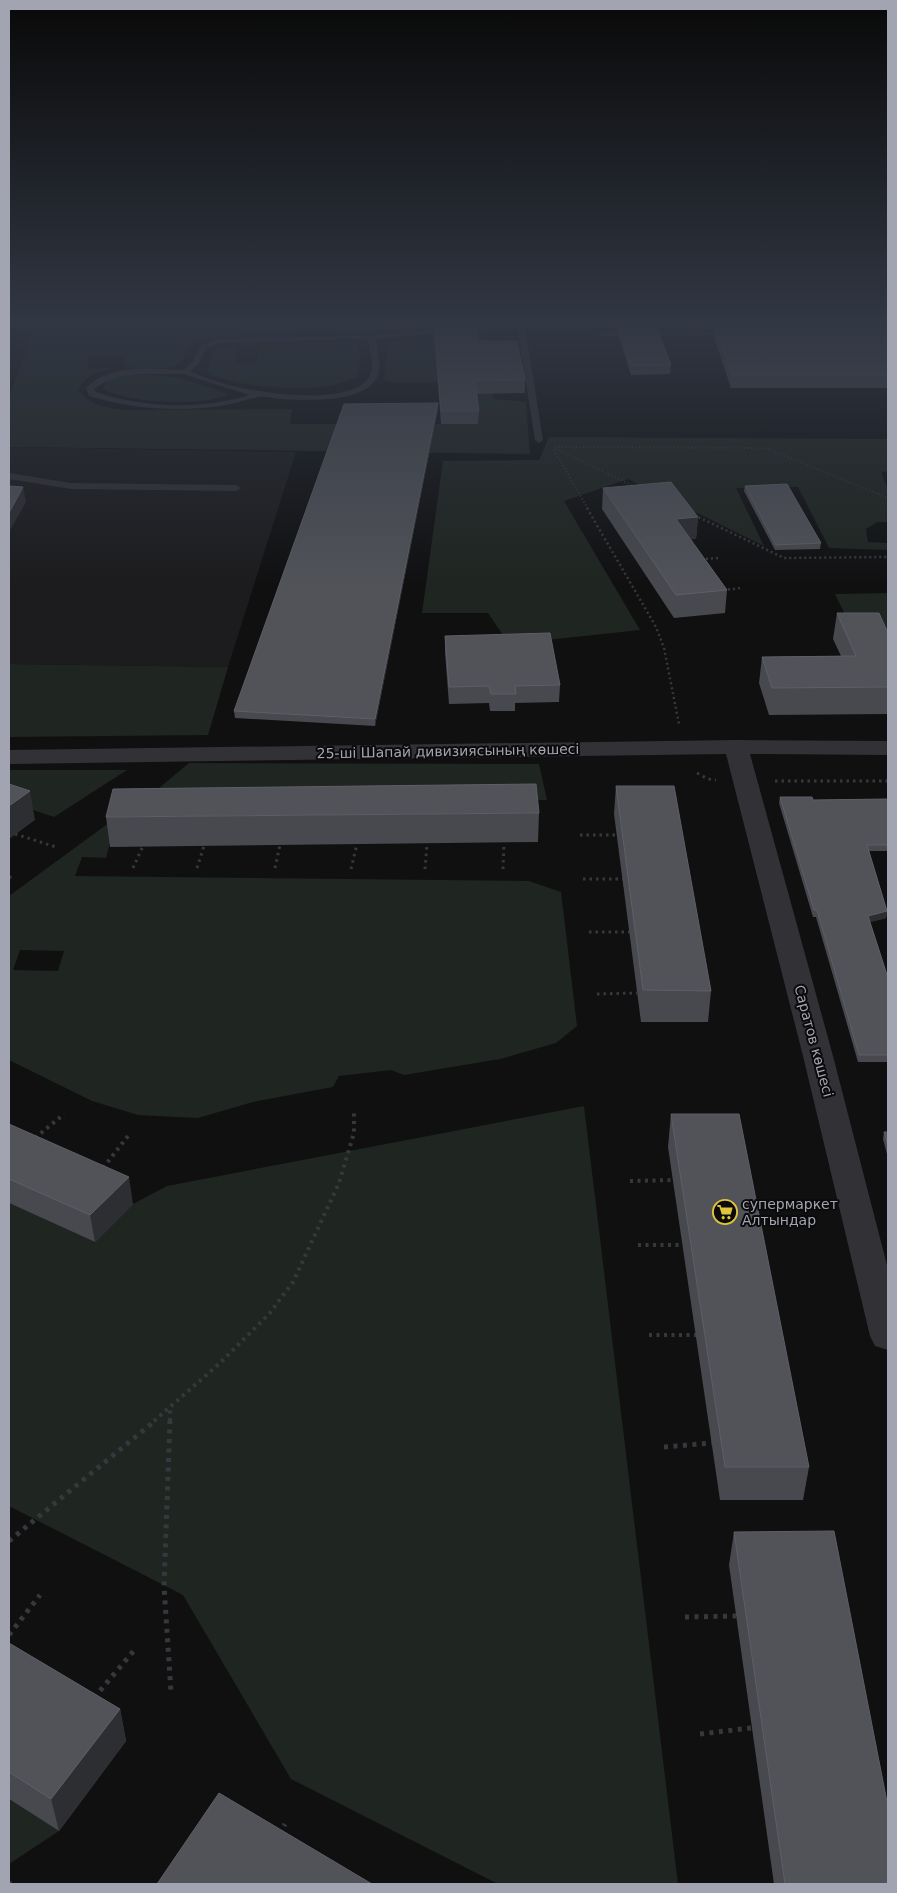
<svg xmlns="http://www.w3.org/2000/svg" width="897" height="1893" font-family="'DejaVu Sans',sans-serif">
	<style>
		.built { fill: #1c1c1e }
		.green { fill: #1f2520; fill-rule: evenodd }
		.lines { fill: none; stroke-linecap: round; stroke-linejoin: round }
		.path-far4 { stroke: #37383d; stroke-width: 2; stroke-dasharray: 1 2.5; stroke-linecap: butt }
		.path-far3 { stroke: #37383d; stroke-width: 2.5; stroke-dasharray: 2 3; stroke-linecap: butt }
		.path-far2 { stroke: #37383d; stroke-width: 3; stroke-dasharray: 2.5 4; stroke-linecap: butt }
		.path-far1 { stroke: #37383d; stroke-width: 4; stroke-dasharray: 3 4.5; stroke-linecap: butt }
		.path { stroke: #37383d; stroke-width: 5; stroke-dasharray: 4 5.5; stroke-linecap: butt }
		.service { fill: #313136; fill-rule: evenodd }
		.minor { fill: #313136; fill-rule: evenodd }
		.wall { fill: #48494e }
		.shaded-wall { fill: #2d2e31 }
		.building { fill: #515359; stroke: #5e5f67 }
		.labels { text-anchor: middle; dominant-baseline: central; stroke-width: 4; stroke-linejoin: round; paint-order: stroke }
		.street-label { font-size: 14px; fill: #a2a4b1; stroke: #0b0b0c }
		.poi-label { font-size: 14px; fill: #a2a4b1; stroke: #0b0b0c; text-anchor: start }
	</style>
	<rect width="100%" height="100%" fill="#101011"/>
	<path class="built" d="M9,447L296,452L228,667L9,664Z"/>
	<g class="green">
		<path d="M38,320H483L485,324L370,332L222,336L199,339L188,345C186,351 185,358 180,363C170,372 137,368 124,367L125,356L89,357L87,369L113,368C98,372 85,375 78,390C91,406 104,407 124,410L292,409L290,424H477L449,337L486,332L494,399L526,402L530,454L9,447V397Z"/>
		<path d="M434,337L438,382L398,383L384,380L388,345L393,342Z"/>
		<path d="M347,341L357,342C361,353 360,367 357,377C319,396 249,388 210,375L207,370L213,352L219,349L237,346L236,364L257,363L259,346Z"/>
		<path d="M132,374L176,377L226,393L227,395C200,407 129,403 103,389C107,377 121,376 132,374Z"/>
		<path d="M549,437L888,439V471L881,472L888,490V522H878L866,529L868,542L888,543V550L829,548L798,487L736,488L764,546L628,479L564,501L640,630L509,644L488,613H422L443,461L539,460Z"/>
		<path d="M888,593V631H853L835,594Z"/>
		<path d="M9,664L228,667L208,735L9,737Z"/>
		<path d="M189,763L539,764L547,800L141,803Z"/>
		<path d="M9,770H127L54,817L9,802Z"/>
		<path d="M117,817L106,858L82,857L75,876L529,881L561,892L577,1026L556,1043L500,1059L404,1075L391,1070L339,1076L333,1087L253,1102L198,1118L138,1115L92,1101L9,1060V896ZM20,950L64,951L58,971L13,970Z"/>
		<path d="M584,1106L678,1884H498L291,1779L183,1595L9,1506V1203L95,1242L133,1204L167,1186Z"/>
		<path d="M9,1799L59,1831L9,1864Z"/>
	</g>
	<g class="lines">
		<g class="path-far4">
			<path d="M555,447L766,448L888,498"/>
			<path d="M555,448L635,487"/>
			<path d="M554,450L588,509"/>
		</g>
		<g class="path-far3">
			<path d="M587,508L656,627L664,648L679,724"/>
			<path d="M694,515L784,558L888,557"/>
			<path d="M701,559L720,558"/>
			<path d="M723,590L741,588"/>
		</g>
		<g class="path-far2">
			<path d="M697,773L708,779L716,780"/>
			<path d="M775,781H888"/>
			<path d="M15,834L56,847"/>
			<path d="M580,835H617"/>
			<path d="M133,868L143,846"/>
			<path d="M197,868L204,846"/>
			<path d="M275,868L280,845"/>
			<path d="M351,869L357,844"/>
			<path d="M425,869L427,844"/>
			<path d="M503,869L504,843"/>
			<path d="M9,877L14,878"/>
			<path d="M583,879H623"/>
			<path d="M589,932H630"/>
			<path d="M597,994L637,993"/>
		</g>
		<g class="path-far1">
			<path d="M35,1138L64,1114"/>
			<path d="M103,1168L128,1136"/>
			<path d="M630,1181L673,1180"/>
			<path d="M638,1245H683"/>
			<path d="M649,1335H696"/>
			<path d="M154,1421L220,1363L269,1314L293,1282L339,1183L354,1133V1112"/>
			<path d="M170,1421V1408"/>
		</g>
		<g class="path">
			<path d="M170,1420L164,1586L171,1692"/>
			<path d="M664,1447L712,1443"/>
			<path d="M9,1541L156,1420"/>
			<path d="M685,1617L736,1616"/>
			<path d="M9,1635L40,1595"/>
			<path d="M94,1698L136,1648"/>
			<path d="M700,1734L751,1728"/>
			<path d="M279,1834L285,1824"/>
			<path d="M9,1883L11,1884"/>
		</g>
		<g class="service">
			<path d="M516,320H524L543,440L539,443L535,440L517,326L376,339C377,353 385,371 373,383C355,403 306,400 281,399C274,399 266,396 259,397C246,399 234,404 221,406C178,412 131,409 89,396L86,388C110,363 152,369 184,370L192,362L201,345L218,339L372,335L517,322ZM368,339C369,352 377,369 367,380C340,410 222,390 191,371L199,363L207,348L219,343ZM135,374H184L249,395C201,410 143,408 96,392L94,389C107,379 120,376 135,374Z"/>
			<path d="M733,331H736V335L601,336L597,334L601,332Z"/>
			<path d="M9,473L71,483L236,485L241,488L236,491L71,489L9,479Z"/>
		</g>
		<path class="minor" d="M736,740L888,741V755L750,754L833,1056L888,1269V1350L875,1346L870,1336L803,1056L726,754L9,764V750Z"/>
	</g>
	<g class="wall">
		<path d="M433,320H479L478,341L525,380V393L477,394L479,411L478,424H441Z"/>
		<path d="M613,320H888V388H731L714,337L715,329H711L710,325H653V328L671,365L670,374L631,375L619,338V330H616Z"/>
		<path d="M438,403V409L375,726L235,718L234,711Z"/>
		<path d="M745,486L821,543L820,549L775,550L744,491Z"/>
		<path d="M603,488L698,517L696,539H690L727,590L725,613L674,618L602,509Z"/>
		<path d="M837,613L888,633V714L769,715L759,683L762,657L841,656L833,639Z"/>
		<path d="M445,636L560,685L559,702L515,703V711H490L489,703L449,704L445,652Z"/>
		<path d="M616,786L711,991L708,1022H641L614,814Z"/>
		<path d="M780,797L813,800L888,799V851H869L887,911L886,918L870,922L888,978V1062H858L816,917H813L779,803Z"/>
		<path d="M539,813L538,842L110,847L106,817Z"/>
		<path d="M671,1114L809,1467L803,1500H720L668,1147Z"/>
		<path d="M9,1124L133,1204L95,1242L9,1203Z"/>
		<path d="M884,1132H888V1158L883,1139Z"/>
		<path d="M734,1532L888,1884H774L729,1565Z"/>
		<path d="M9,1643L120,1709L126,1741L59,1831L9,1799Z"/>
	</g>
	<g class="shaded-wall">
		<path d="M434,320H479L434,328Z"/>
		<path d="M438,403V409L375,726V719Z"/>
		<path d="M23,487L26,502L9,532V513Z"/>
		<path d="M698,517L696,539L674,541L676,519Z"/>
		<path d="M30,791L35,820L9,839V806Z"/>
		<path d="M887,911L886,918L867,923L868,916Z"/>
		<path d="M129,1177L133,1204L95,1242L90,1215Z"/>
		<path d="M120,1709L126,1741L59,1831L51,1799Z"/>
	</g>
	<g class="building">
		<path d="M471,320H479L478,341H517L525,380L475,381L479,411H441L434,323Z"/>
		<path d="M617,320H653L654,321H617Z"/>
		<path d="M888,325V376H732L715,326Z"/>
		<path d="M657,328L671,365H631L619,329Z"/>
		<path d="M438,403L375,719L234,711L344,404Z"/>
		<path d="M671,482L698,517L676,519L727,590L676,595L603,488Z"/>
		<path d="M787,484L821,543L776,545L745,486Z"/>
		<path d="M9,486L23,487L9,513Z"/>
		<path d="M837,613H879L888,633V687L772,688L762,657L856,656Z"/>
		<path d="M550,633L560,685L515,686L516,694H491L489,686L449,687L445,636Z"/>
		<path d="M9,784L30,791L9,806Z"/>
		<path d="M536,784L539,813L106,817L113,789Z"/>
		<path d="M616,786H674L711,991L643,990Z"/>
		<path d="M780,797H812L813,800L888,799V845H867L887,911L868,916L888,978V1055H859L817,910H814Z"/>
		<path d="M671,1114H739L809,1467H725Z"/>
		<path d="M9,1124L129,1177L90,1215L9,1179Z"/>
		<path d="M884,1132H888V1146Z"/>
		<path d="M834,1531L888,1807V1884H785L734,1532Z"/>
		<path d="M9,1643L120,1709L51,1799L9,1772Z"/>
		<path d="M219,1793L372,1884H157Z"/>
	</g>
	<linearGradient id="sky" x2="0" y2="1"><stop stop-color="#090909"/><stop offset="0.55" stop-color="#313743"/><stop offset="1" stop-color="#313743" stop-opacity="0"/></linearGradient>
	<rect width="897" height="585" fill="url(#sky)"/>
	<defs>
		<symbol id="supermarket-ring" viewBox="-11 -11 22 22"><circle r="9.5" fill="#0b0b0c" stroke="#e0c439" stroke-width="1.5"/><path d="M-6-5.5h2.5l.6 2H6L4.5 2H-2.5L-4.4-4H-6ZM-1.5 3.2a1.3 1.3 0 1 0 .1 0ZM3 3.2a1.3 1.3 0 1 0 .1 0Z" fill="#e0c439"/></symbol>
	</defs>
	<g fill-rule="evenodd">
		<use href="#supermarket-ring" x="711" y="1198" width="28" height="28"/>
	</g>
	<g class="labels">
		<g class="street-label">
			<text transform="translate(448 751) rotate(-1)">25-ші Шапай дивизиясының көшесі</text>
			<text transform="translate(814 1041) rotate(75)">Саратов көшесі</text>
		</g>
		<g class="poi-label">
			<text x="742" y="1204">супермаркет<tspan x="742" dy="16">Алтындар</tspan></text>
		</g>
	</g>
	<rect width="897" height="1893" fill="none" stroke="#a2a4b1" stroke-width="20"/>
</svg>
